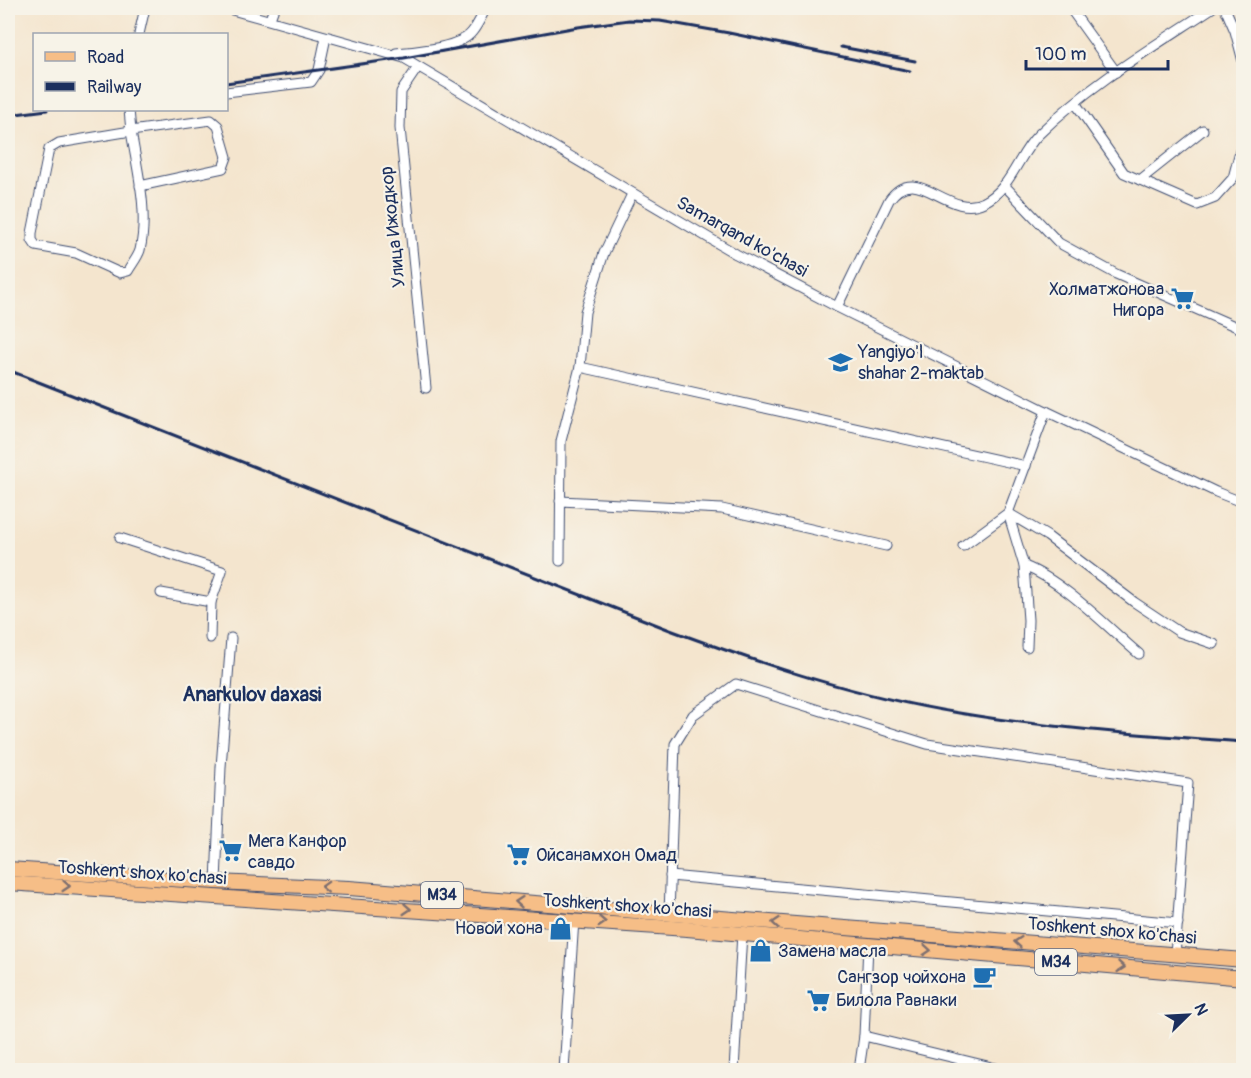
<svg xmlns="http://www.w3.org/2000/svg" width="1251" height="1078" font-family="Pangolin,sans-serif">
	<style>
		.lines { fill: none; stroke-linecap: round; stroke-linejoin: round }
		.street-casing { stroke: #3c4a6f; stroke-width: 11 }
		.primary-casing { stroke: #3c4a6f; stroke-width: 16 }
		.street { stroke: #fff; stroke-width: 9 }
		.primary { stroke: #f6be87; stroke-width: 14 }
		.rail { stroke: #1b2f5e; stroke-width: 3 }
		.oneway { stroke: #7e6f70 }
		.labels { text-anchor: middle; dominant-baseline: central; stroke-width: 4.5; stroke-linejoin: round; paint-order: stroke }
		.shield { fill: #f7f3e8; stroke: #5d6a87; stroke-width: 1.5 }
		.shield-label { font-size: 16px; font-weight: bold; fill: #1b2f5e }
		.street-label { font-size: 18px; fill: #1b2f5e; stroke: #f7f3e8 }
		.poi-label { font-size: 18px; fill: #1b2f5e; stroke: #f7f3e8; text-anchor: start }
		.neighbourhood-label { font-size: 20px; font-weight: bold; fill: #1b2f5e; stroke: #f7f3e8 }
	</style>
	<rect width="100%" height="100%" fill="#f7f3e8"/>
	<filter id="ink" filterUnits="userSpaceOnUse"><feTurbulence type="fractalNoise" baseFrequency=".0167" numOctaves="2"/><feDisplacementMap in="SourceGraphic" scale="12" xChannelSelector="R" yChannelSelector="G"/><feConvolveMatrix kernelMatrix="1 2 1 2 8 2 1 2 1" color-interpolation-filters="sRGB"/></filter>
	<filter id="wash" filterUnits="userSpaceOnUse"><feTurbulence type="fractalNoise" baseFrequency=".008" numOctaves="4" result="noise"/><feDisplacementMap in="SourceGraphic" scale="24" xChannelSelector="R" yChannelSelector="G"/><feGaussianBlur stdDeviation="1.35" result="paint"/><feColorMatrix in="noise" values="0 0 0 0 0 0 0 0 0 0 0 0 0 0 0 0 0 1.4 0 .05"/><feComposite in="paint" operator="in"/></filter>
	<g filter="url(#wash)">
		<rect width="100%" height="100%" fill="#f4e5ce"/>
	</g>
	<g filter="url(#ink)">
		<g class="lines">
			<defs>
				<g id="street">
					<path d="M225,8L404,58L736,254L837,307L1046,411L1216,492L1244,503"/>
					<path d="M1070,8L1116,72"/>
					<path d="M1225,8L1235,31L1244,65"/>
					<path d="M270,19L274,8"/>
					<path d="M139,34L145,8"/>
					<path d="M396,53C416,51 460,48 472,32C478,25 482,15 486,8"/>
					<path d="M418,67L401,92L400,128L426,388"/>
					<path d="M226,92L311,82L319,70L326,37"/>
					<path d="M1076,104L1124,173L1197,205L1215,198L1233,178L1244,136"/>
					<path d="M129,110L131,131L211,120L218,126L227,157L223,168L140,186"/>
					<path d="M131,131C137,169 149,212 140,250C138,257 132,264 128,271L120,273L76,253L36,246L32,240V233L49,149L59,143Z"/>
					<path d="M1140,180L1203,130"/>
					<path d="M1004,185L1059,243L1116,274L1239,328"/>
					<path d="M837,307L889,200C917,160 947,220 984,202C1011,189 1018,155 1038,135C1089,85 1153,47 1212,8"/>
					<path d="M580,367L1026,466"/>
					<path d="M560,501L722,509L886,546"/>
					<path d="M1008,513L1047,536L1134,602L1179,632L1214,644"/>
					<path d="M1008,513L1024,566L1028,620L1027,647"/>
					<path d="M120,538L222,571L211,602L161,593"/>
					<path d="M963,546L1008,513L1046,411"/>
					<path d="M560,561L561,441L580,367L585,312L604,253L632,194"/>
					<path d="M1024,566C1063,581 1106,626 1139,654"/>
					<path d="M210,638L211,602"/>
					<path d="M670,876L1178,923"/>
					<path d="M216,882L221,767L231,638"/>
					<path d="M669,914L675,744L693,715L736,684L927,744L1188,783L1175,955"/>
					<path d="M864,1036L1004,1070"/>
					<path d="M564,1070L574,920"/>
					<path d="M734,1070L742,933"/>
					<path d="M859,1070L864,1036L868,945"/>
				</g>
				<g id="primary">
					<path d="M8,869L216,882L349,888L1244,960"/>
					<path d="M8,883L687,929L1244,978"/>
				</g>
			</defs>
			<use href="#street" class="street-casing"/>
			<use href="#primary" class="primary-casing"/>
			<use href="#street" class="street"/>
			<use href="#primary" class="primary"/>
			<g class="rail">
				<path d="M841,47L915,61"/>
				<path d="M226,83L404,58L578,27L629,20L660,21L729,33L910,71"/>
				<path d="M8,115L47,110"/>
				<path d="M8,370L670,630C764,665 860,697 959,713C1053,729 1148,735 1244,742"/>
			</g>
		</g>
		<defs><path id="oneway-chevron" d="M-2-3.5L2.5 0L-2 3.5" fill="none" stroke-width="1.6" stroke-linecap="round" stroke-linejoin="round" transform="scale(1.5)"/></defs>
		<g class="oneway">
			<use href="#oneway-chevron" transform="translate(66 886) rotate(4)"/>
			<use href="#oneway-chevron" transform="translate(325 887) rotate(-178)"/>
			<use href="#oneway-chevron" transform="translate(519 902) rotate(-175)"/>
			<use href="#oneway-chevron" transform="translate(407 909) rotate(4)"/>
			<use href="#oneway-chevron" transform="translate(602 922) rotate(4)"/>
			<use href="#oneway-chevron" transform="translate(776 923) rotate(-175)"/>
			<use href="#oneway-chevron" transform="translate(1018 942) rotate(-175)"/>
			<use href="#oneway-chevron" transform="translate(927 950) rotate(5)"/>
			<use href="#oneway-chevron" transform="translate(1121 967) rotate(5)"/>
		</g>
	</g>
	<defs>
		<symbol id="supermarket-bare" viewBox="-9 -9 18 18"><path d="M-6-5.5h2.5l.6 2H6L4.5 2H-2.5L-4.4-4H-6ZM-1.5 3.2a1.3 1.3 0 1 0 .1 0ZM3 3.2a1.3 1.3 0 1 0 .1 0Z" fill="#1f6fb2" stroke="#f7f3e8" stroke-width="2.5" paint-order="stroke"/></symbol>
		<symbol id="school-bare" viewBox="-9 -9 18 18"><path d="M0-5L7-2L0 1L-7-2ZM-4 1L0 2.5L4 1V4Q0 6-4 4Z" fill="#1f6fb2" stroke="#f7f3e8" stroke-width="2.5" paint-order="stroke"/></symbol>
		<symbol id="shop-bare" viewBox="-9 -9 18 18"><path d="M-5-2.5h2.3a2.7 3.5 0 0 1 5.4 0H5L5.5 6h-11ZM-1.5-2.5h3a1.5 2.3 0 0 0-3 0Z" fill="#1f6fb2" stroke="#f7f3e8" stroke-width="2.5" paint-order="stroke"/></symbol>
		<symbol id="cafe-bare" viewBox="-9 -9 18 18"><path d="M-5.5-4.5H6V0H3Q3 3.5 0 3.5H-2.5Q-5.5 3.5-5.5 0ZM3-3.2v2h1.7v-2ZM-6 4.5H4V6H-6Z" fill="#1f6fb2" stroke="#f7f3e8" stroke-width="2.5" paint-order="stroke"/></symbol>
	</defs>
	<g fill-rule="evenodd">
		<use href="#supermarket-bare" x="1166" y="282" width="33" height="33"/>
		<use href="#school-bare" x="824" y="346" width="33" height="33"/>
		<use href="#supermarket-bare" x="214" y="834" width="33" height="33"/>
		<use href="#supermarket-bare" x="502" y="838" width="33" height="33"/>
		<use href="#shop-bare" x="544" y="912" width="33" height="33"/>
		<use href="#shop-bare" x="744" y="934" width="33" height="33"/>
		<use href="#cafe-bare" x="968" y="960" width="33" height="33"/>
		<use href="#supermarket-bare" x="802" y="984" width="33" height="33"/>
	</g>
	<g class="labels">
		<g class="shield">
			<rect x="421" y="882" width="42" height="26" rx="4.5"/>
			<rect x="1035" y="949" width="42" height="26" rx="4.5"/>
		</g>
		<g class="shield-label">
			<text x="442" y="895">M34</text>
			<text x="1056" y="962">M34</text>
		</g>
		<g class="street-label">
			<text transform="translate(393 227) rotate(-96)">Улица Ижодкор</text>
			<text transform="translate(742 237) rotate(29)">Samarqand ko'chasi</text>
			<text transform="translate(142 873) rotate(4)">Toshkent shox ko'chasi</text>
			<text transform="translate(627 906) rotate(4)">Toshkent shox ko'chasi</text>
			<text transform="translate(1112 931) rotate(5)">Toshkent shox ko'chasi</text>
		</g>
		<g class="poi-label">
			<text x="1164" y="289" text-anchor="end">Холматжонова<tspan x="1164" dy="21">Нигора</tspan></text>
			<text x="858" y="352">Yangiyo'l<tspan x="858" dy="21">shahar 2-maktab</tspan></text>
			<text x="248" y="841">Мега Канфор<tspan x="248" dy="21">савдо</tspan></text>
			<text x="536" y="855">Ойсанамхон Омад</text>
			<text x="543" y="928" text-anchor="end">Новой хона</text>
			<text x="778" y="951">Замена масла</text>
			<text x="966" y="977" text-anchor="end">Сангзор чойхона</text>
			<text x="836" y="1000">Билола Равнаки</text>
		</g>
		<g class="neighbourhood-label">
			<text x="252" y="694">Anarkulov daxasi</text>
		</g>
	</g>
	<rect width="1251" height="1078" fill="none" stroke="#f7f3e8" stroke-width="30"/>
	<rect x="33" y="33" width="195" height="78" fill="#f7f3e8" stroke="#9fa5b1" stroke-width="1.5"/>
	<rect x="45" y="52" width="30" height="9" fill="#f6be87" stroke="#9fa5b1" stroke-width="1.5"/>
	<text x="87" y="63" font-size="18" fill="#1b2f5e">Road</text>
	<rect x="45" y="82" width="30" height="9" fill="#1b2f5e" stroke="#9fa5b1" stroke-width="1.5"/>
	<text x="87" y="93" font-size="18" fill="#1b2f5e">Railway</text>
	<g transform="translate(1188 1015) rotate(66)" stroke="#f7f3e8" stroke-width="4.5" paint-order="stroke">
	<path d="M0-4.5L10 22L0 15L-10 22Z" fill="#1b2f5e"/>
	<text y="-9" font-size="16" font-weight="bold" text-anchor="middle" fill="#1b2f5e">N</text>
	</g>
	<path d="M1026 60v9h142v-9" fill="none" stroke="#1b2f5e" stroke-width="3"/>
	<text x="1035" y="60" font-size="18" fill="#1b2f5e" stroke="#f7f3e8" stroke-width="4.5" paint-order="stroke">100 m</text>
</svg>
